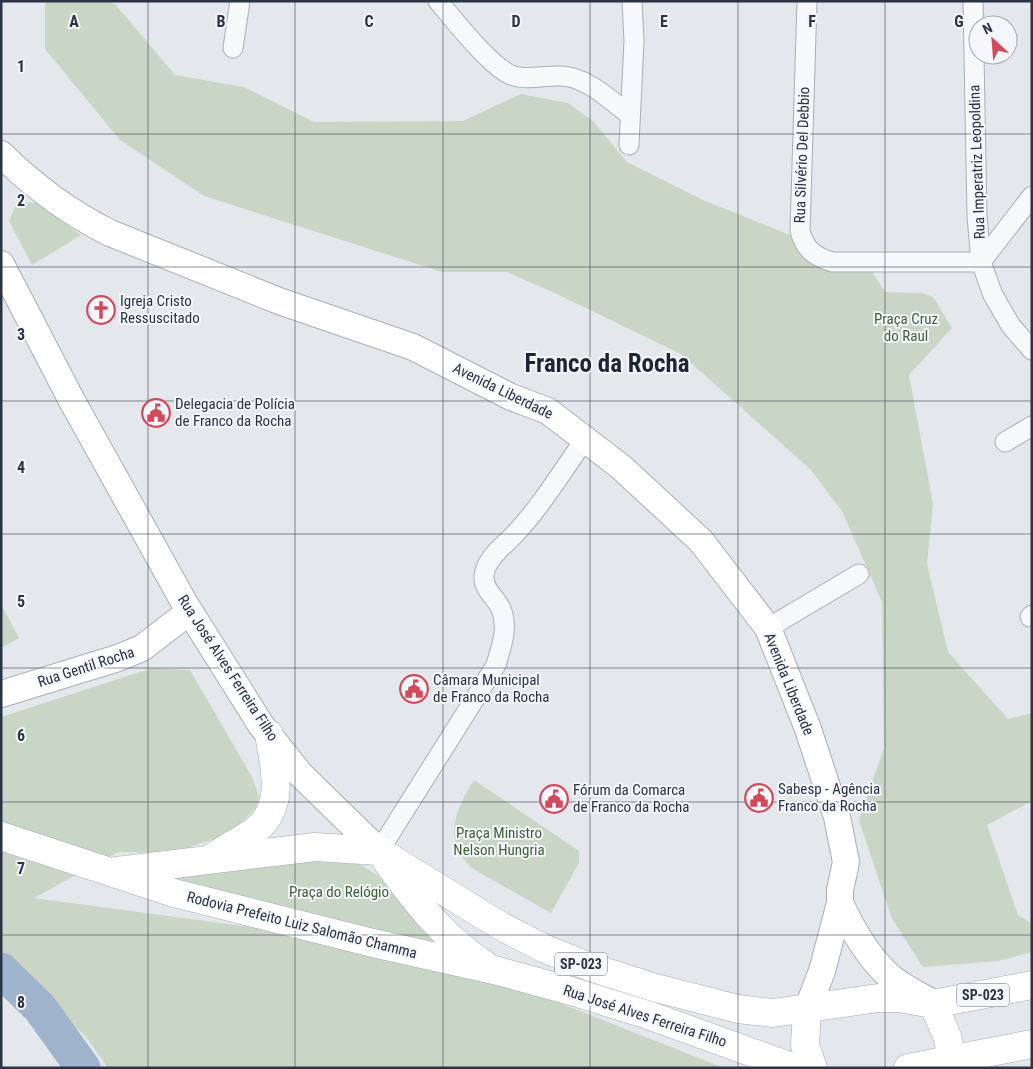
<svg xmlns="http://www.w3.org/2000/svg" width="1033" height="1069" font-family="'Roboto Condensed',sans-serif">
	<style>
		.green { fill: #c9d6c5 }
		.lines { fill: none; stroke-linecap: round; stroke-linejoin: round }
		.river { stroke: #9fb4cc; stroke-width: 35 }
		.street-casing { stroke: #a9aeb7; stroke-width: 21 }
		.secondary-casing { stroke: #a9aeb7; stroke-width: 28 }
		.primary-casing { stroke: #a3abb8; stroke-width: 29 }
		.street { stroke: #f7f8fa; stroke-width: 19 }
		.secondary { stroke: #fff; stroke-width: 26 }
		.primary { stroke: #fff; stroke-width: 28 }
		.grid { fill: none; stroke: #2b3445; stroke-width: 1; stroke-opacity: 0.55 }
		.labels { text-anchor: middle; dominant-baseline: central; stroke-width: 4; stroke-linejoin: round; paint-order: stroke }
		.shield { fill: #f4f6f9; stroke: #676e7b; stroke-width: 1 }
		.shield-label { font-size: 14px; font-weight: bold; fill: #2b3445 }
		.street-label { font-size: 15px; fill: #2b3445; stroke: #f4f6f9 }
		.poi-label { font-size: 15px; fill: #2b3445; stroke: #f4f6f9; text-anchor: start }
		.park-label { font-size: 15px; fill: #3f6138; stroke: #f4f6f9 }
		.town-label { font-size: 25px; font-weight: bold; fill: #1d2536; stroke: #f4f6f9 }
		.grid-label { font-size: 16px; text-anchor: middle; font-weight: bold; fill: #2b3445; stroke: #f4f6f9; stroke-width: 4; stroke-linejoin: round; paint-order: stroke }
	</style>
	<rect width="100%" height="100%" fill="#e4e7ec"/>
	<g class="green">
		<path d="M45,1H109L115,4L175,75L244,87L314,122L463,121L521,94L568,103L593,121L627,162L703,200L869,267L885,292L922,293L933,297L952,328L909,375L933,504L927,564L948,652L1008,719L1032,713V801L987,825L1018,915L1032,924V952L998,961L923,967L892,919L859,820L884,748L882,602L842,511L811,470L681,354L559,295L507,272H442L204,196L120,140L45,49Z"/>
		<path d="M24,202L36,203L81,235L32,265L9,221L15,207Z"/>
		<path d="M1,604L19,638L1,648Z"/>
		<path d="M152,668L190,670L252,777L259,796L256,808L238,825L219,837L174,853L118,852L34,898L354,941L484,973L724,1068H108L86,1037L48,1002L1,982V717Z"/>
		<path d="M474,780L579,851V863L551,913L473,869C441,841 455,810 474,780Z"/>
		<path d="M298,860L356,862L377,875L441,946L176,886L172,878Z"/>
	</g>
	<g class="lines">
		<path class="river" d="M1,970L40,1008L83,1068"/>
		<defs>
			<g id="street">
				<path d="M438,1C454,20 489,65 511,75C526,81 544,75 560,76C586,76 610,100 630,115"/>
				<path d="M807,1L800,231C805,249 814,257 833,262H981"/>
				<path d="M973,1L977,216L981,262L993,295L1011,326L1032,350"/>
				<path d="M233,48L240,1"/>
				<path d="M629,145L634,41L632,1"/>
				<path d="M981,262L1032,196"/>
				<path d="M1005,442L1032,426"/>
				<path d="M1030,617L1032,615"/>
				<path d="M768,628L859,574"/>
				<path d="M379,851L496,665C501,647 509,628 501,609C496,597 483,590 484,576C485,560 503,546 513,536C541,507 562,471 586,438"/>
			</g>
			<g id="secondary">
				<path d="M1,154C33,186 70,213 110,233L279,301L413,347L511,397L548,411L621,467L701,541L768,628L808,729L837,817L846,862L840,890V903L822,971L807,1010"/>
				<path d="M1,264L71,399L185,604L261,725L301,775L379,851"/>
				<path d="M1,694L118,658L142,648L189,612"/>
				<path d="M840,903C852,929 866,954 887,974C899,986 918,994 933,1003"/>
			</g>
			<g id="primary">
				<path d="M1,836L174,893L373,943L494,970L571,991L648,1015L795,1068"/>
				<path d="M379,851L499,925L543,948L590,967L656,988L738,1009L773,1013L878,998H899L933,1004L1032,985"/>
				<path d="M214,856C228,847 244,839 257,829C286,805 274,765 269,734"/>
				<path d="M387,862C414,900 445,939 484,964"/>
				<path d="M117,871L315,847L379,851"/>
				<path d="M933,1004L947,1036L953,1059"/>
				<path d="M807,1010L805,1045L813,1068"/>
				<path d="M908,1068L1032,1044"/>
			</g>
		</defs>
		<use href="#street" class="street-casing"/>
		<use href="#secondary" class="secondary-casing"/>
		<use href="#primary" class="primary-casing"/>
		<use href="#street" class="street"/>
		<use href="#secondary" class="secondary"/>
		<use href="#primary" class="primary"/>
	</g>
	<path class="grid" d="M148,1V1068M295,1V1068M443,1V1068M590,1V1068M738,1V1068M885,1V1068M1,134H1032M1,267H1032M1,401H1032M1,534H1032M1,668H1032M1,802H1032M1,935H1032"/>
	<defs>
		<symbol id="church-ring" viewBox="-11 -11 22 22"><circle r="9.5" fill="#f4f6f9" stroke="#d1495b" stroke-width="1.5"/><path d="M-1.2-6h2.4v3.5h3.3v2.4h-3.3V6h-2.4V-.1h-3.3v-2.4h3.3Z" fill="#d1495b"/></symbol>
		<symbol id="civic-ring" viewBox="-11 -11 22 22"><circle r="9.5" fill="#f4f6f9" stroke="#d1495b" stroke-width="1.5"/><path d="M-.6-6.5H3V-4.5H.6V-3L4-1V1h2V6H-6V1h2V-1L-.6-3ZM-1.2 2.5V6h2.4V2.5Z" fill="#d1495b"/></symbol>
	</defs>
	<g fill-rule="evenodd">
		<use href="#church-ring" x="85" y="294" width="32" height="32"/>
		<use href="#civic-ring" x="140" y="397" width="32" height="32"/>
		<use href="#civic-ring" x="398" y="673" width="32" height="32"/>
		<use href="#civic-ring" x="743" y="782" width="32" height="32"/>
		<use href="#civic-ring" x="538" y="783" width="32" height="32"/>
	</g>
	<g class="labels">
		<g class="shield">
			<rect x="555" y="952.5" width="52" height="23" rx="4"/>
			<rect x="957" y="983.5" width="52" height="23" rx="4"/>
		</g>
		<g class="shield-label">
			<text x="581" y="964">SP-023</text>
			<text x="983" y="995">SP-023</text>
		</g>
		<g class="street-label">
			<text transform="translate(802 155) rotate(-88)">Rua Silvério Del Debbio</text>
			<text transform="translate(977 162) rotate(-92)">Rua Imperatriz Leopoldina</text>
			<text transform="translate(503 391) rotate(26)">Avenida Liberdade</text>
			<text transform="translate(86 667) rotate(-18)">Rua Gentil Rocha</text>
			<text transform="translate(228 668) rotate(57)">Rua José Alves Ferreira Filho</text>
			<text transform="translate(789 684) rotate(68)">Avenida Liberdade</text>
			<text transform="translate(302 925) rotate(14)">Rodovia Prefeito Luiz Salomão Chamma</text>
			<text transform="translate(645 1016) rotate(18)">Rua José Alves Ferreira Filho</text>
		</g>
		<g class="poi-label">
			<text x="120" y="301">Igreja Cristo<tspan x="120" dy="17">Ressuscitado</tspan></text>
			<text x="175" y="404">Delegacia de Polícia<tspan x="175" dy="17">de Franco da Rocha</tspan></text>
			<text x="433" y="680">Câmara Municipal<tspan x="433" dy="17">de Franco da Rocha</tspan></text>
			<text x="778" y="789">Sabesp - Agência<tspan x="778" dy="17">Franco da Rocha</tspan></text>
			<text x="573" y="790">Fórum da Comarca<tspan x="573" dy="17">de Franco da Rocha</tspan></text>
		</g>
		<g class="park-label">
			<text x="906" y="319">Praça Cruz<tspan x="906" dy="17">do Raul</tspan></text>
			<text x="499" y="833">Praça Ministro<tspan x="499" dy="17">Nelson Hungria</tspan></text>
			<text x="339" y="892">Praça do Relógio</text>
		</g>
		<g class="town-label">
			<text x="607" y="363">Franco da Rocha</text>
		</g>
	</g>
	<g class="grid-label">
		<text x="74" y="27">A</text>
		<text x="221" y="27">B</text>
		<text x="369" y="27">C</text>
		<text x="516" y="27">D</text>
		<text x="664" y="27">E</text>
		<text x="812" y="27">F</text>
		<text x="959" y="27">G</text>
		<text x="21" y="72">1</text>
		<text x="21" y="206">2</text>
		<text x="21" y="340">3</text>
		<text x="21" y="473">4</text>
		<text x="21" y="607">5</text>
		<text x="21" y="741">6</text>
		<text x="21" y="874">7</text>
		<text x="21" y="1008">8</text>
	</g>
	<rect width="1033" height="1069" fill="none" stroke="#2b3445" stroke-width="5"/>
	<g transform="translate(993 40) rotate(334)"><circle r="24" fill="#f4f6f9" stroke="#a4a8b1"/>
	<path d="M0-4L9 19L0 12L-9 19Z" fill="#d1495b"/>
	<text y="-8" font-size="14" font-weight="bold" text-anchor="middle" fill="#2b3445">N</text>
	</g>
</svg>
